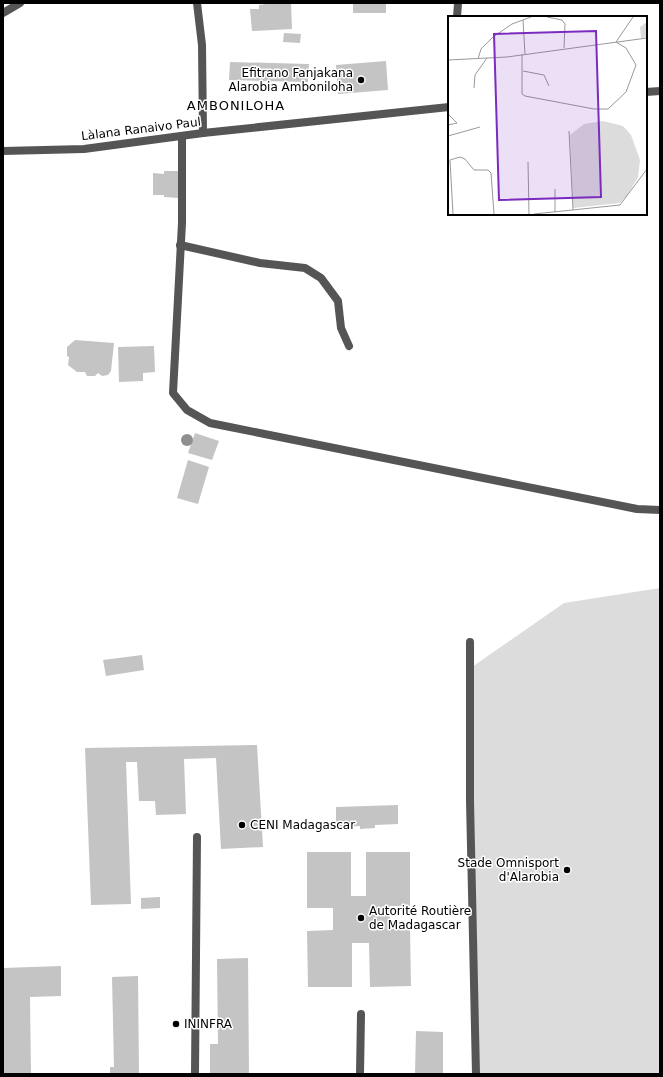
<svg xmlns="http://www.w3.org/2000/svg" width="663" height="1077" font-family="'DejaVu Sans',sans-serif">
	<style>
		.grass { fill: #dcdcdc }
		.building { fill: #c4c4c4 }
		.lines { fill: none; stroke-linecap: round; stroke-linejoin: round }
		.service { stroke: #555; stroke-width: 8 }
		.minor { stroke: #555; stroke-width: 8 }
		.tertiary { stroke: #555; stroke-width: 8 }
		.tree { fill: #8f8f8f }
		.poi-dot { fill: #000; stroke: #fff; stroke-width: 1.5 }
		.labels { text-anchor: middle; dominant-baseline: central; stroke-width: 3; stroke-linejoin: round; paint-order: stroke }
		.poi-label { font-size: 12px; fill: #000; stroke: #fff; text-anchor: start }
		.street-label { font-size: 12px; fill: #000; stroke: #fff }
		.neighbourhood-label { font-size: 13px; letter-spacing: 1px; fill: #000; stroke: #fff }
		.inset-road { fill: none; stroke: #999; stroke-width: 1 }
		.view { fill: #7b2cbf; fill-opacity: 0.15; stroke: #7b2cbf; stroke-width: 2 }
		.inset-edge { fill: none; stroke: #000; stroke-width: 2 }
	</style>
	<rect width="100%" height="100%" fill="#fff"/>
	<path class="grass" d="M660,588V1074H478L472,667L564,603Z"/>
	<g class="building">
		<path d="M272,3H291L292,29L252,31L250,9H259V5Z"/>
		<rect x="353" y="3" width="33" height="10"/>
		<path d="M284,33L301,34L300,43L283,42Z"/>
		<path d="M386,61L388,90L338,94L336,65Z"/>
		<path d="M230,62L309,64L308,82L229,80Z"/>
		<path d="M164,171H178V198L164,197V195H153V173L164,174Z"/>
		<path d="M75,340L114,343L111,371L108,375L102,376L98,373L95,376H87L85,372H77L68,365L69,357L67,356V347Z"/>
		<path d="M154,346L155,372L143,373V381L119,382L118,347Z"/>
		<path d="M195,433L219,441L212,460L188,453Z"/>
		<path d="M188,460L209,467L198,504L177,498Z"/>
		<path d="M142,655L144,670L106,676L103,660Z"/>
		<path d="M257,745L263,847L221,849L216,758L184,759L186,814L156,815L155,801H139L137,762H126L131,904L91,905L85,748Z"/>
		<path d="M398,805V824L375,825V828L360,829V826L336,827V807Z"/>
		<path d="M307,852H351V896H366V852H410V906H390V929H410L411,986L370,987L369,943H352V987H308L307,931L333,930V908H307Z"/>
		<path d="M160,897V908L141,909V898Z"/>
		<path d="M248,958L249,1074H210V1044H218L217,959Z"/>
		<path d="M61,966V996L30,997L31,1074H3V968Z"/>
		<path d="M138,976L139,1074H110V1067H114L112,977Z"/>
		<path d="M416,1031L443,1032V1074H415Z"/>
	</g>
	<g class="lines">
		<g class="service">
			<path d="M470,642V801L476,1074"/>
			<path d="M195,1074L197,837"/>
			<path d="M360,1074L361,1014"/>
		</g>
		<g class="minor">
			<path d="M197,3L202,45L203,133"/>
			<path d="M3,13L20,3"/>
			<path d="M457,17L458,3"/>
			<path d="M182,136V223L173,393L187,410L210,423L637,509L660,510"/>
			<path d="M180,245L260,263L305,268L321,278L338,301L341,328L349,346"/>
		</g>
		<g class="tertiary">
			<path d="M646,92L660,91"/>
			<path d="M3,151L84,149L203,133L449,107"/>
		</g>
	</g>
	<circle class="tree" cx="187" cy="440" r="6"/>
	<g class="poi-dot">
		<circle cx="361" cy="80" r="4"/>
		<circle cx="242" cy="825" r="4"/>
		<circle cx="567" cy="870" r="4"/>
		<circle cx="361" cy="918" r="4"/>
		<circle cx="176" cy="1024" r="4"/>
	</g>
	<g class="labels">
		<g class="poi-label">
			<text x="353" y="73" text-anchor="end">Efitrano Fanjakana<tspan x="353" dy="14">Alarobia Amboniloha</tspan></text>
			<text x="250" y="825">CENI Madagascar</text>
			<text x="559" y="863" text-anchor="end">Stade Omnisport<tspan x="559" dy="14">d'Alarobia</tspan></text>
			<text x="369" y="911">Autorité Routière<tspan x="369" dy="14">de Madagascar</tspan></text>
			<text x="184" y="1024">ININFRA</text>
		</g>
		<g class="street-label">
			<text transform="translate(141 129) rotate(-7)">Làlana Ranaivo Paul</text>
		</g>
		<g class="neighbourhood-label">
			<text x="236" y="105">AMBONILOHA</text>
		</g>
	</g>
	<g transform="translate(448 16)">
		<rect width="199" height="199" fill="#fff"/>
		<path d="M155,105L175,110L183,119L192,144L190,161L179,180L172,187L125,192L122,119L136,108Z" fill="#dcdcdc"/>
		<path d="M199,6V21L193,22L192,11Z" fill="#dcdcdc"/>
		<path class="inset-road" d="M99,1L114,4L117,8L116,32M75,4L77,38M168,26L185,1M74,38V78L77,80L146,93H160L178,76L188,49L178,32L168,26M30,43L33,33L45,21L64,8L83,1M0,44L59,41L199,22M75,55L96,59L101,70M26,72L27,59L39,42M0,98L9,107L0,109M121,115L125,194M0,120L32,111M80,146L81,198M107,173V196M5,198L2,144L12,141L17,143L26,154H40L43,157L46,198M86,198L172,189L199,153"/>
		<path class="view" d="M148,15L153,181L51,184L46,18Z"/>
		<rect width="199" height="199" class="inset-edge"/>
	</g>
	<rect width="663" height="1077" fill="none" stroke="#000000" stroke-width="8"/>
</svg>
